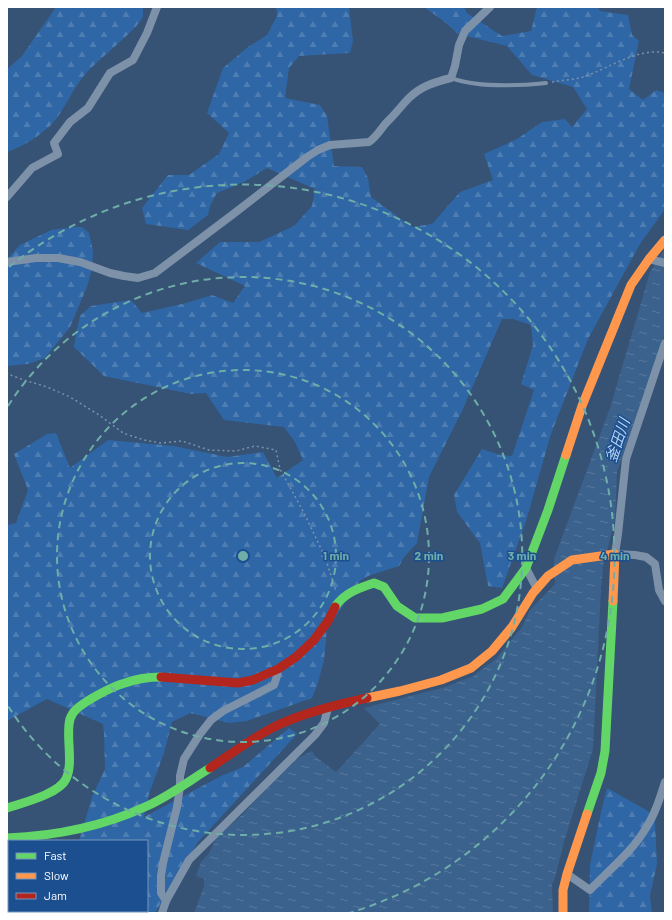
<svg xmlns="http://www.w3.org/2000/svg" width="672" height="920" font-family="Barlow,'Noto Sans JP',sans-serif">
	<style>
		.forest { fill: url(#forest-firs) }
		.water { fill: url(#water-ripples) }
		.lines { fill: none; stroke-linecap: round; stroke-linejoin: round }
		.path { stroke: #7d92a8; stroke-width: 1.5; stroke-dasharray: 2 3; stroke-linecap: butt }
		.lane { stroke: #7d92a8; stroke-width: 4 }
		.street { stroke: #7d92a8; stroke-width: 8 }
		.fast { stroke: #63d668; stroke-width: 9 }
		.slow { stroke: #ff974d; stroke-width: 9 }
		.jam { stroke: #b3261e; stroke-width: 9 }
		.ring { fill: none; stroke: #6fada8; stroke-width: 2; stroke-dasharray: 7 5 }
		.labels { text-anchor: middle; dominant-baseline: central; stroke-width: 3; stroke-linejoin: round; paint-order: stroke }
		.water-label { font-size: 15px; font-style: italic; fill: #b5d3f5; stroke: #1b4f8f }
		.centre { fill: #6fada8; stroke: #1b4f8f; stroke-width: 2 }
		.ring-label { font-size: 12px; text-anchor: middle; font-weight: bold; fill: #6fada8; stroke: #1b4f8f; stroke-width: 3; stroke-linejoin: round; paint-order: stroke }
	</style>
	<defs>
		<pattern id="forest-firs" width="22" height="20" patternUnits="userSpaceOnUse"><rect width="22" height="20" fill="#2f66a5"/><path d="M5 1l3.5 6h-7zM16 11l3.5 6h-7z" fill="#4e7db2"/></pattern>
		<pattern id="water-ripples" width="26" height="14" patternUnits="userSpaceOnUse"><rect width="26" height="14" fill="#3b618d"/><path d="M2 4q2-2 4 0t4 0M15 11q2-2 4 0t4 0" fill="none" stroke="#58799e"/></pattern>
	</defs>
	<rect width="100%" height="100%" fill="#365274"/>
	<g class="forest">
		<path d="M56,7H143C143,10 143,13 143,16C140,28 93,63 83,77C71,92 64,111 51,125C38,137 24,146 7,152V69L22,56Z"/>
		<path d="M276,7H349L353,41L350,53L299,56L289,68L285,98L320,105L327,116L334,166L362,167L368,178L371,197L412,227L432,224L460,192L493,180L484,154L517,139L542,122L565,119L572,127L587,109L573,87L532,75L507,46L458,34L446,23L424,7H464L467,13L502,36L531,31L537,7H598L600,11L628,15L632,35L639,41L629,89L643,100L656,90L665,93V209L640,244L588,339L551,434L526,521L502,588L488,586L480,543L457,512L454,495L482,449L500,455L512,456L534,390L521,384L533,345L531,325L513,319H502L462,411L429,477L417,543L405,556L399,566L368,576L360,581L327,629L324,660L318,683L312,698L247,721L229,723L190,713L172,722L164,753L149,794L144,817L221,776L243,767L289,728L297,734L198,842L155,913H7V902L9,900V911H147V841H79L92,797L105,769L104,734L103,724L47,699L7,721V525L16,523L28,490L14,454L47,434L56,433L70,468L108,440L174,446L227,457L263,452L277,478L303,460L295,442L284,427L224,420L206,393L191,394L104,376L74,347L76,334L80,316L91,306L131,300L142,313L186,303L212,295L233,303L245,286L196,263L220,242H259L294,226L312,206L315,189L267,168L244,182L217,193L210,206L208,215L188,230L146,224L142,208L168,175H189L219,154L229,133L207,113L223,68L248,47L267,35L277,16Z"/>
		<path d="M75,227H82L89,233L93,251L92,269L87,287L70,327L45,358L28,364L7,366V259L20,245L51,230Z"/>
		<path d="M607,788L648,811L655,821L657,864L650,896L652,913H589L590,865L601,812Z"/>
	</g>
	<path class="water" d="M665,249V333L617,472L615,519L603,567L601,589L593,749L564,842L555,878L552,884L553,913H194L204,886V879L196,876L201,862L209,853L217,836L242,815L278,776L298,758L312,751L315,756L336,772L380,724L364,708L445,687L473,676L496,659L522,627L530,610L555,584L554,559L562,537L610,408L650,272Z"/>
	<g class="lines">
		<g class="path">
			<path d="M552,82C562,80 573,80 583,77C608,69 638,47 665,53"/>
			<path d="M7,372L8,374L21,379L47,387L70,397L99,415L123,433L144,440L161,443L182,441L209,450L236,451L255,446L276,450L280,469L304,513L325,557L336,591"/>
		</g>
		<path class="lane" d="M451,78C479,88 517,86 546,83"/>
		<g class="street">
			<path d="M7,197L32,168L58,154L54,143L70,122L88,108L110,73L133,60L147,33L157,7"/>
			<path d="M649,259L665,263"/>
			<path d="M7,262L36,258H58L80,262L110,273L124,276L138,278L155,273L232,215L307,157L318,150L330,145L369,142C378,136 382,126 390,119C397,112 402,105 409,98C421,86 435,82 451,78L455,66L459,45L465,31L490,7"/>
			<path d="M665,343L626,459L618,534L615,554L635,555L646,557L655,564L659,590L665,601"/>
			<path d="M526,568L537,589"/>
			<path d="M567,874L590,890C609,870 632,852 646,828C655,814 660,798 665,782"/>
			<path d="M166,901L161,893V876L163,863L177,807L180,787V776L184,759L200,734L211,720L223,711L274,685L277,676L278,669"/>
			<path d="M162,913L166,901L189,860L315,735L324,723L328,708"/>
		</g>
		<g class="fast">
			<path d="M335,607C344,593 359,588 374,583L384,587L397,606L415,618H442L482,609L503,599L526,568L548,510L566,455"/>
			<path d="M7,808C22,803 59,794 66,779C73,765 67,741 69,725C69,721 71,716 73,713C80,703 113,686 125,683C136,679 149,677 161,677"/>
			<path d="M587,814L601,773L605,751L613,601"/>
			<path d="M7,838C54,836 104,826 147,806C169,796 189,781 210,768"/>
		</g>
		<g class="slow">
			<path d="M566,455L582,406L631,285L649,259L665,240"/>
			<path d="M367,698L400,691L441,680L471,668L492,651L512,627L533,593L548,576L572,560L615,554L613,601"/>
			<path d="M563,913V890L567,874L587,814"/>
		</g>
		<g class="jam">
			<path d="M161,677L238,683L253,680L278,669L296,657L314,640L328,621L335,607"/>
			<path d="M210,768C231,754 252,738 274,727C300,714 339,704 367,698"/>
		</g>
	</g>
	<g class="ring">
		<circle cx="243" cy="556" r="93"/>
		<circle cx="243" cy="556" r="186"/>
		<path d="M8 406A279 279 0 1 1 8 706"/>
		<path d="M9 267A372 372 0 1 1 349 913"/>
	</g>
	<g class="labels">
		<g class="water-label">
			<text transform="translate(617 440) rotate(-71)">釜田川</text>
		</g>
	</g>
	<circle cx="243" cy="556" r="6" class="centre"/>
	<g class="ring-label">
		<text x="336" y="560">1 min</text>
		<text x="429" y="560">2 min</text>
		<text x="522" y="560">3 min</text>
		<text x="615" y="560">4 min</text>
	</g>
	<rect width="672" height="920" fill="none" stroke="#ffffff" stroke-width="16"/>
	<rect x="8" y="840" width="140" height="72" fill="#1b4f8f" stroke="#7695bc"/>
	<rect x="16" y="853" width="20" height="6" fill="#63d668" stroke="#7695bc"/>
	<text x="44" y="860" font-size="12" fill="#ffffff">Fast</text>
	<rect x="16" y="873" width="20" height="6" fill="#ff974d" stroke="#7695bc"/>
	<text x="44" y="880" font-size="12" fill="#ffffff">Slow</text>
	<rect x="16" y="893" width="20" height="6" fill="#b3261e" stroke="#7695bc"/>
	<text x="44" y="900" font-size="12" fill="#ffffff">Jam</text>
</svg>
